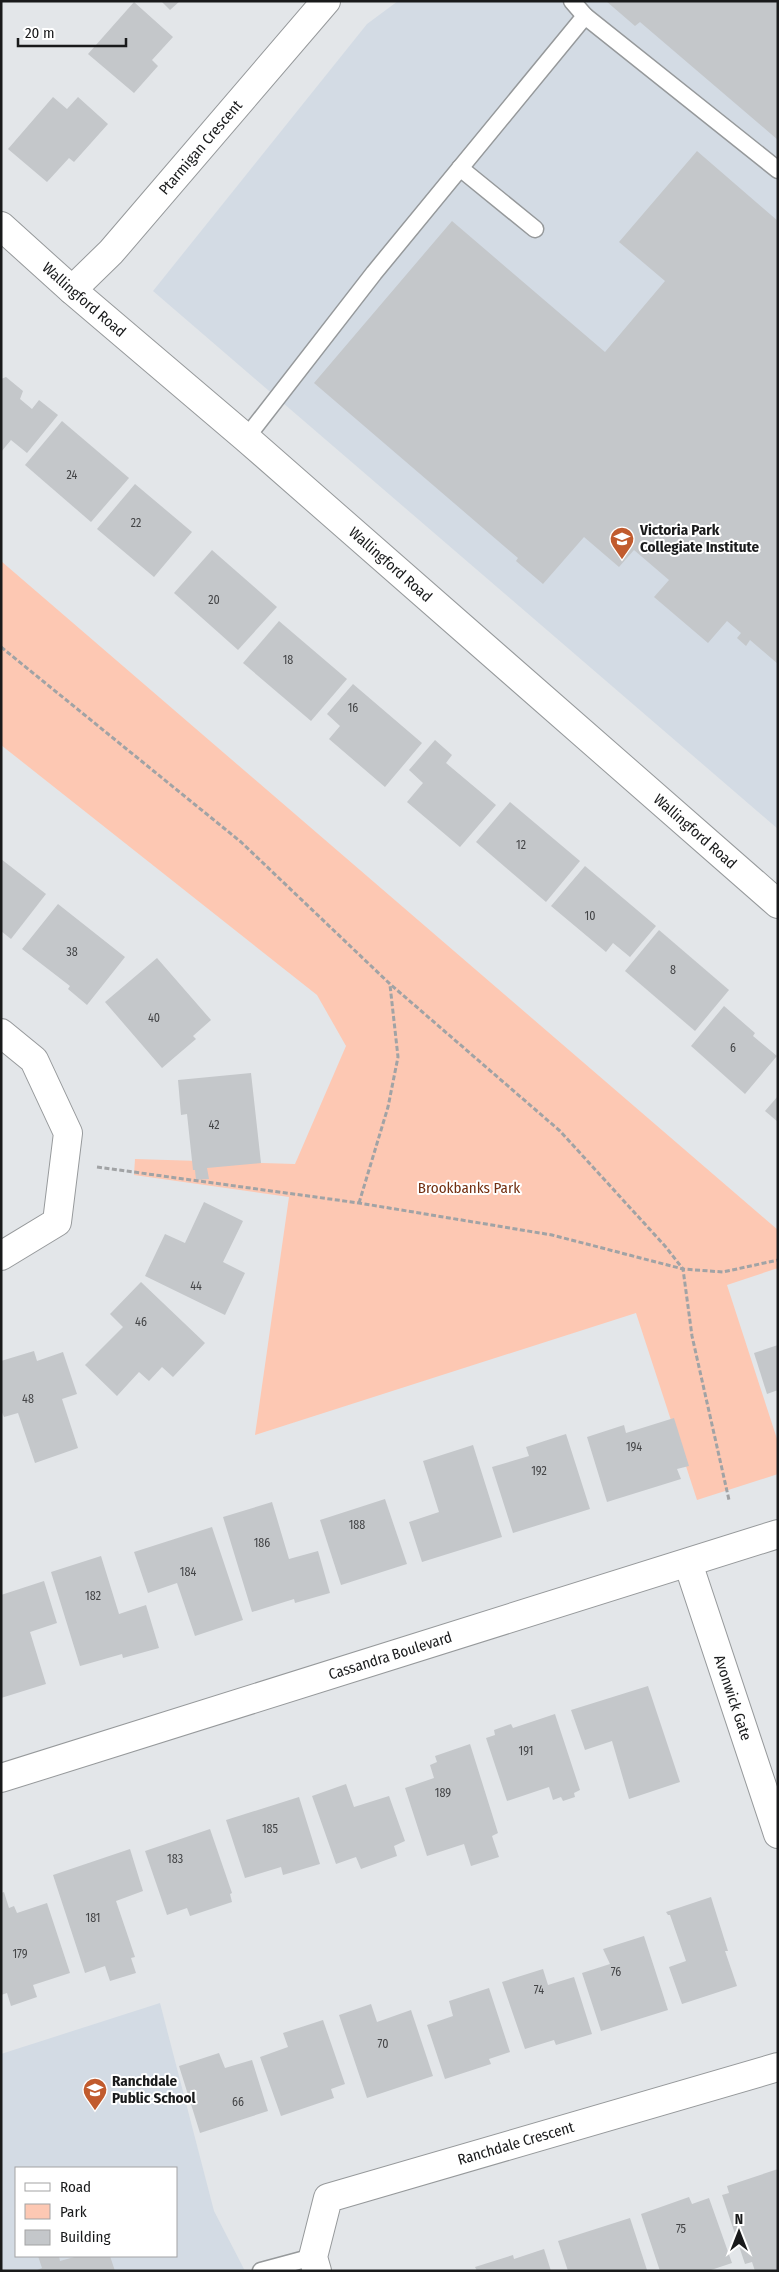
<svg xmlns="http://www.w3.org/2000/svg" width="779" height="2272" font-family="'Fira Sans Condensed',sans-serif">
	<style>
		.built { fill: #d3dbe4; fill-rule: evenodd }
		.green { fill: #fdc8b3 }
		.building { fill: #c4c7ca }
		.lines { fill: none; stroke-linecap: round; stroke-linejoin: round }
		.service-casing { stroke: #96999b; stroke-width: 19 }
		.minor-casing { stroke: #96999b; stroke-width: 30 }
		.tertiary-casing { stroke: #96999b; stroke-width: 30 }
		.path { stroke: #a1a3a5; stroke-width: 3; stroke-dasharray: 5 2.5; stroke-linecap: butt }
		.service { stroke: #fff; stroke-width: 16 }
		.minor { stroke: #fff; stroke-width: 28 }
		.tertiary { stroke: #fff; stroke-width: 28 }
		.labels { text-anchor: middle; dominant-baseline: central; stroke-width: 4; stroke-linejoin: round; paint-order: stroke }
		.number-label { font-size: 12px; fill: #444547 }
		.street-label { font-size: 15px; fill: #191a1b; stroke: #fff }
		.poi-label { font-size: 15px; font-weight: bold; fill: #191a1b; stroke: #fff; text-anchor: start }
		.park-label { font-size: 15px; fill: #723011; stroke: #fff }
	</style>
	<rect width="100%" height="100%" fill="#e3e6e9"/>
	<g class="built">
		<path d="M398,1H778V829L153,291L367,24Z"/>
		<path d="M160,2003L214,2211L245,2271H1V2054ZM16,2168H176V2256H16Z"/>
	</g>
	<path class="green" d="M1,561L778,1230V1268L727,1285L778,1442V1474L697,1500L636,1313L255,1435L289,1197L134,1175L135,1159L295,1164L346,1046L317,995L1,745Z"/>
	<g class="building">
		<path d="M161,1H180L170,10Z"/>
		<path d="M606,1H778V140L640,22L635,26Z"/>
		<path d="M134,2L173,37L152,60L158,66L134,93L88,54Z"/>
		<path d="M53,97L67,109L78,97L108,124L74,162L69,158L47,182L8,149Z"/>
		<path d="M697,151L778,221V664L750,640L746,646L737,638L741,633L727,621L708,643L654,597L669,580L634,550L619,567L584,537L543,584L516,561L518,558L314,383L452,221L605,352L665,281L619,242Z"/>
		<path d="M6,377L23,391L20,399L32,409L39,400L58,415L27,453L11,440L1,452V379Z"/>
		<path d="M62,421L129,478L91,522L25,465Z"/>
		<path d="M135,484L192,532L154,577L97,529Z"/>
		<path d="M212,550L277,607L238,650L174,593Z"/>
		<path d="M279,621L347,679L311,721L243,663Z"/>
		<path d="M353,684L422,743L385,787L329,739L340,726L327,714Z"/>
		<path d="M435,740L452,755L446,763L496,805L460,847L407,802L423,783L409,770Z"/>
		<path d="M510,802L580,861L546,902L476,842Z"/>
		<path d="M1,859L46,894L11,939L1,931Z"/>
		<path d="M585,866L656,926L630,957L613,943L606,952L551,906Z"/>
		<path d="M58,904L125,957L87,1005L68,989L70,986L22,949Z"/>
		<path d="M659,930L729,990L695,1031L625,971Z"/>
		<path d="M157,958L211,1020L193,1036L196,1039L162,1068L105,1002Z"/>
		<path d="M724,1006L755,1033L753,1036L777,1056L745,1094L691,1046Z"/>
		<path d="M251,1073L261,1163L207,1168L209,1179L196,1180L195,1170H193L187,1114L181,1115L178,1080Z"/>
		<path d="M778,1096V1122L765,1111Z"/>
		<path d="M204,1202L243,1221L223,1262L245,1273L225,1315L145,1276L165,1234L185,1243Z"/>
		<path d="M141,1282L205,1343L173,1377L162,1367L149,1381L139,1372L117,1396L85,1365L123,1327L110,1314Z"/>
		<path d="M778,1345V1390L767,1394L754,1353Z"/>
		<path d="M34,1351L37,1361L63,1352L77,1394L62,1399L78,1448L35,1463L18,1413L4,1417L1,1410V1361Z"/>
		<path d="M674,1418L689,1466L677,1469L681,1479L607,1502L587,1437L624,1425L626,1433Z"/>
		<path d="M566,1434L590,1509L513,1533L492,1467L529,1456L526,1447Z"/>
		<path d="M473,1445L502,1537L422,1562L409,1522L439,1512L423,1461Z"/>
		<path d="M385,1499L407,1564L341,1585L320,1520Z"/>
		<path d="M272,1502L289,1559L318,1551L330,1593L295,1603L294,1599L252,1612L223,1517Z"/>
		<path d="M212,1527L243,1620L195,1636L177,1583L148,1593L134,1552Z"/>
		<path d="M101,1556L119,1614L146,1605L159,1648L123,1658L122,1654L80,1666L51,1572Z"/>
		<path d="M44,1581L57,1623L30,1632L46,1684L1,1698V1595Z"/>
		<path d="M648,1686L680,1782L629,1799L612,1741L585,1750L571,1710Z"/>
		<path d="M555,1714L580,1790L574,1793L575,1797L563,1801L561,1797L553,1800L549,1787L507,1801L486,1738L495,1735L494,1730L511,1724L513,1728Z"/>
		<path d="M470,1744L498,1833L492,1836L499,1857L471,1866L464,1844L427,1856L405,1788L434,1778L430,1765L437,1762L435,1756Z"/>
		<path d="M346,1784L354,1807L389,1796L405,1841L394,1846L397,1856L361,1869L356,1857L336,1864L312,1796Z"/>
		<path d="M299,1797L320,1864L283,1875L281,1867L245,1878L226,1820Z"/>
		<path d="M210,1829L232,1893L230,1894L232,1902L190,1916L187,1908L167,1915L145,1851Z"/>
		<path d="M130,1849L143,1891L116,1901L135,1957L131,1958L136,1973L110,1981L105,1966L85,1973L53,1875Z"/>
		<path d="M4,1892L9,1908L14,1906L17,1913L47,1903L70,1973L33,1985L37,1997L11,2006L7,1993L1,1995V1893Z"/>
		<path d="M711,1897L728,1951H725L737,1986L682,2004L669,1967L686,1961L670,1915H668L666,1912Z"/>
		<path d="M644,1936L668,2010L601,2031L582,1973L610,1964L603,1949Z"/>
		<path d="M543,1969L548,1985L574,1977L592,2034L556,2045L554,2040L525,2049L502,1982Z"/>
		<path d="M489,1988L510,2052L489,2059L491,2064L445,2079L427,2025L453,2016L449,2001Z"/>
		<path d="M371,2004L377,2022L411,2010L433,2076L367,2098L339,2015Z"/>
		<path d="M323,2020L345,2084L331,2089L334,2098L281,2116L260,2057L288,2047L283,2033Z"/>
		<path d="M219,2053L225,2068L252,2060L268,2111L200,2133L179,2066Z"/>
		<path d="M778,2169V2271H755L752,2262L745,2264L722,2195L729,2193L727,2186Z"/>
		<path d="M689,2197L692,2204L709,2198L732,2263L708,2271H660L641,2214Z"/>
		<path d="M630,2218L647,2270L568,2271L558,2241Z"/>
		<path d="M544,2249L551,2271H477L475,2267L513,2255L514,2259Z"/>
		<path d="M38,2256H59L60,2261L78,2256H110L115,2271H35L42,2268Z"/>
	</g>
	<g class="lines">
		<defs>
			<g id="service">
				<path d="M585,16L778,170"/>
				<path d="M460,168L535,229"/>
				<path d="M246,438L374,273L585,16L572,1"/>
				<path d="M261,2271L313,2257"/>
			</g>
			<g id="minor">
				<path id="s1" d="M1,226L72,290L246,438L778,904"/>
				<path id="s2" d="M72,290L111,252L326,1"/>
				<path d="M1,1033L34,1060L68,1133L57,1222L1,1256"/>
				<path id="s3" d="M688,1563L778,1834"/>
				<path id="s4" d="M317,2271L313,2257L328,2198L778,2067"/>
			</g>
			<g id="tertiary">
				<path id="s5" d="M1,1778L778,1534"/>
			</g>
		</defs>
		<use href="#service" class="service-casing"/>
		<use href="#minor" class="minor-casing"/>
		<use href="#tertiary" class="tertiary-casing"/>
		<g class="path">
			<path d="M1,647L241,842L390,984L560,1131L665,1246L683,1269L692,1336L729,1500"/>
			<path d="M97,1167L359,1203L552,1235L683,1269L723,1272L778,1260"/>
			<path d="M359,1203L388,1107L398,1057L390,985"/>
		</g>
		<use href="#service" class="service"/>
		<use href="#minor" class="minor"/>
		<use href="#tertiary" class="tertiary"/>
	</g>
	<defs>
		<symbol id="school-pin" viewBox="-11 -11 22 30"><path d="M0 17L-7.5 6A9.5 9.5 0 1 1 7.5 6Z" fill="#c15b2e" stroke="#fff"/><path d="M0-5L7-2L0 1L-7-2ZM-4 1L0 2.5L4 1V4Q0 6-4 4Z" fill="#fff"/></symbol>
	</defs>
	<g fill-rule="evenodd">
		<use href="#school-pin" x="608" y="525" width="28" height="38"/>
		<use href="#school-pin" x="81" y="2076" width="28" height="38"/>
	</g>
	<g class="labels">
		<g class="number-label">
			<text x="72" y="475">24</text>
			<text x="136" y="523">22</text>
			<text x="214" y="600">20</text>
			<text x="288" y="660">18</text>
			<text x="353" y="708">16</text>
			<text x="521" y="845">12</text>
			<text x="590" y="916">10</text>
			<text x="72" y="952">38</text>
			<text x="673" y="970">8</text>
			<text x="154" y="1018">40</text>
			<text x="733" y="1048">6</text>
			<text x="214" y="1125">42</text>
			<text x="196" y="1286">44</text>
			<text x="141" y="1322">46</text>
			<text x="28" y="1399">48</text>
			<text x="634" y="1447">194</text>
			<text x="539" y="1471">192</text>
			<text x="357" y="1525">188</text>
			<text x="262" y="1543">186</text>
			<text x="188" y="1572">184</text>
			<text x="93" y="1596">182</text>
			<text x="526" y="1751">191</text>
			<text x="443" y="1793">189</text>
			<text x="270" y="1829">185</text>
			<text x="175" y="1859">183</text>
			<text x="93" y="1918">181</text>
			<text x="20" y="1954">179</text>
			<text x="616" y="1972">76</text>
			<text x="539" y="1990">74</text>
			<text x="383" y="2044">70</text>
			<text x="238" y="2102">66</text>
			<text x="681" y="2229">75</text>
		</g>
		<g class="street-label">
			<text stroke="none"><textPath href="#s2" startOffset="192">Ptarmigan Crescent</textPath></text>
			<text stroke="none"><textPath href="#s1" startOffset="111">Wallingford Road</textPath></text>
			<text stroke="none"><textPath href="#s1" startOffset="516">Wallingford Road</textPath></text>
			<text stroke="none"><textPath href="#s1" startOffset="921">Wallingford Road</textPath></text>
			<text stroke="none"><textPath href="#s5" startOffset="408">Cassandra Boulevard</textPath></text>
			<text stroke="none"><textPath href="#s3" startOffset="142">Avonwick Gate</textPath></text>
			<text stroke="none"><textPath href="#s4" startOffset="271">Ranchdale Crescent</textPath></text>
		</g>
		<g class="poi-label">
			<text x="640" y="530">Victoria Park<tspan x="640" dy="17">Collegiate Institute</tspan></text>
			<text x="112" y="2081">Ranchdale<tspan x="112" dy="17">Public School</tspan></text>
		</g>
		<g class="park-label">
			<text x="469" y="1188">Brookbanks Park</text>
		</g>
	</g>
	<rect width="779" height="2272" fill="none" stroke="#191a1b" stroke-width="5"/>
	<rect x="15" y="2167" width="162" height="90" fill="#ffffff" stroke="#a3a3a4"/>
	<rect x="25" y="2183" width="25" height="8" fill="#ffffff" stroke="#a3a3a4"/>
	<text x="60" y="2192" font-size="15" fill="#191a1b">Road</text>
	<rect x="25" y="2204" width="25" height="15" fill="#fdc8b3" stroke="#a3a3a4"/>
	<text x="60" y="2217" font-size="15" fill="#191a1b">Park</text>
	<rect x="25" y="2230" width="25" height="15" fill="#c4c7ca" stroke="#a3a3a4"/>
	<text x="60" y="2242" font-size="15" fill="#191a1b">Building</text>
	<g transform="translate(739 2232)" stroke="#ffffff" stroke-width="4" paint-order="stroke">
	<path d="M0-4L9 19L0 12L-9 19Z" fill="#191a1b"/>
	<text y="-8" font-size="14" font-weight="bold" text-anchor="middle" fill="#191a1b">N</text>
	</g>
	<path d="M18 38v8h108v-8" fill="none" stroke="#191a1b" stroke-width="2.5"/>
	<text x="25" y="38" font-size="15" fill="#191a1b" stroke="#ffffff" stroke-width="4" paint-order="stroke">20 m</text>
</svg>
